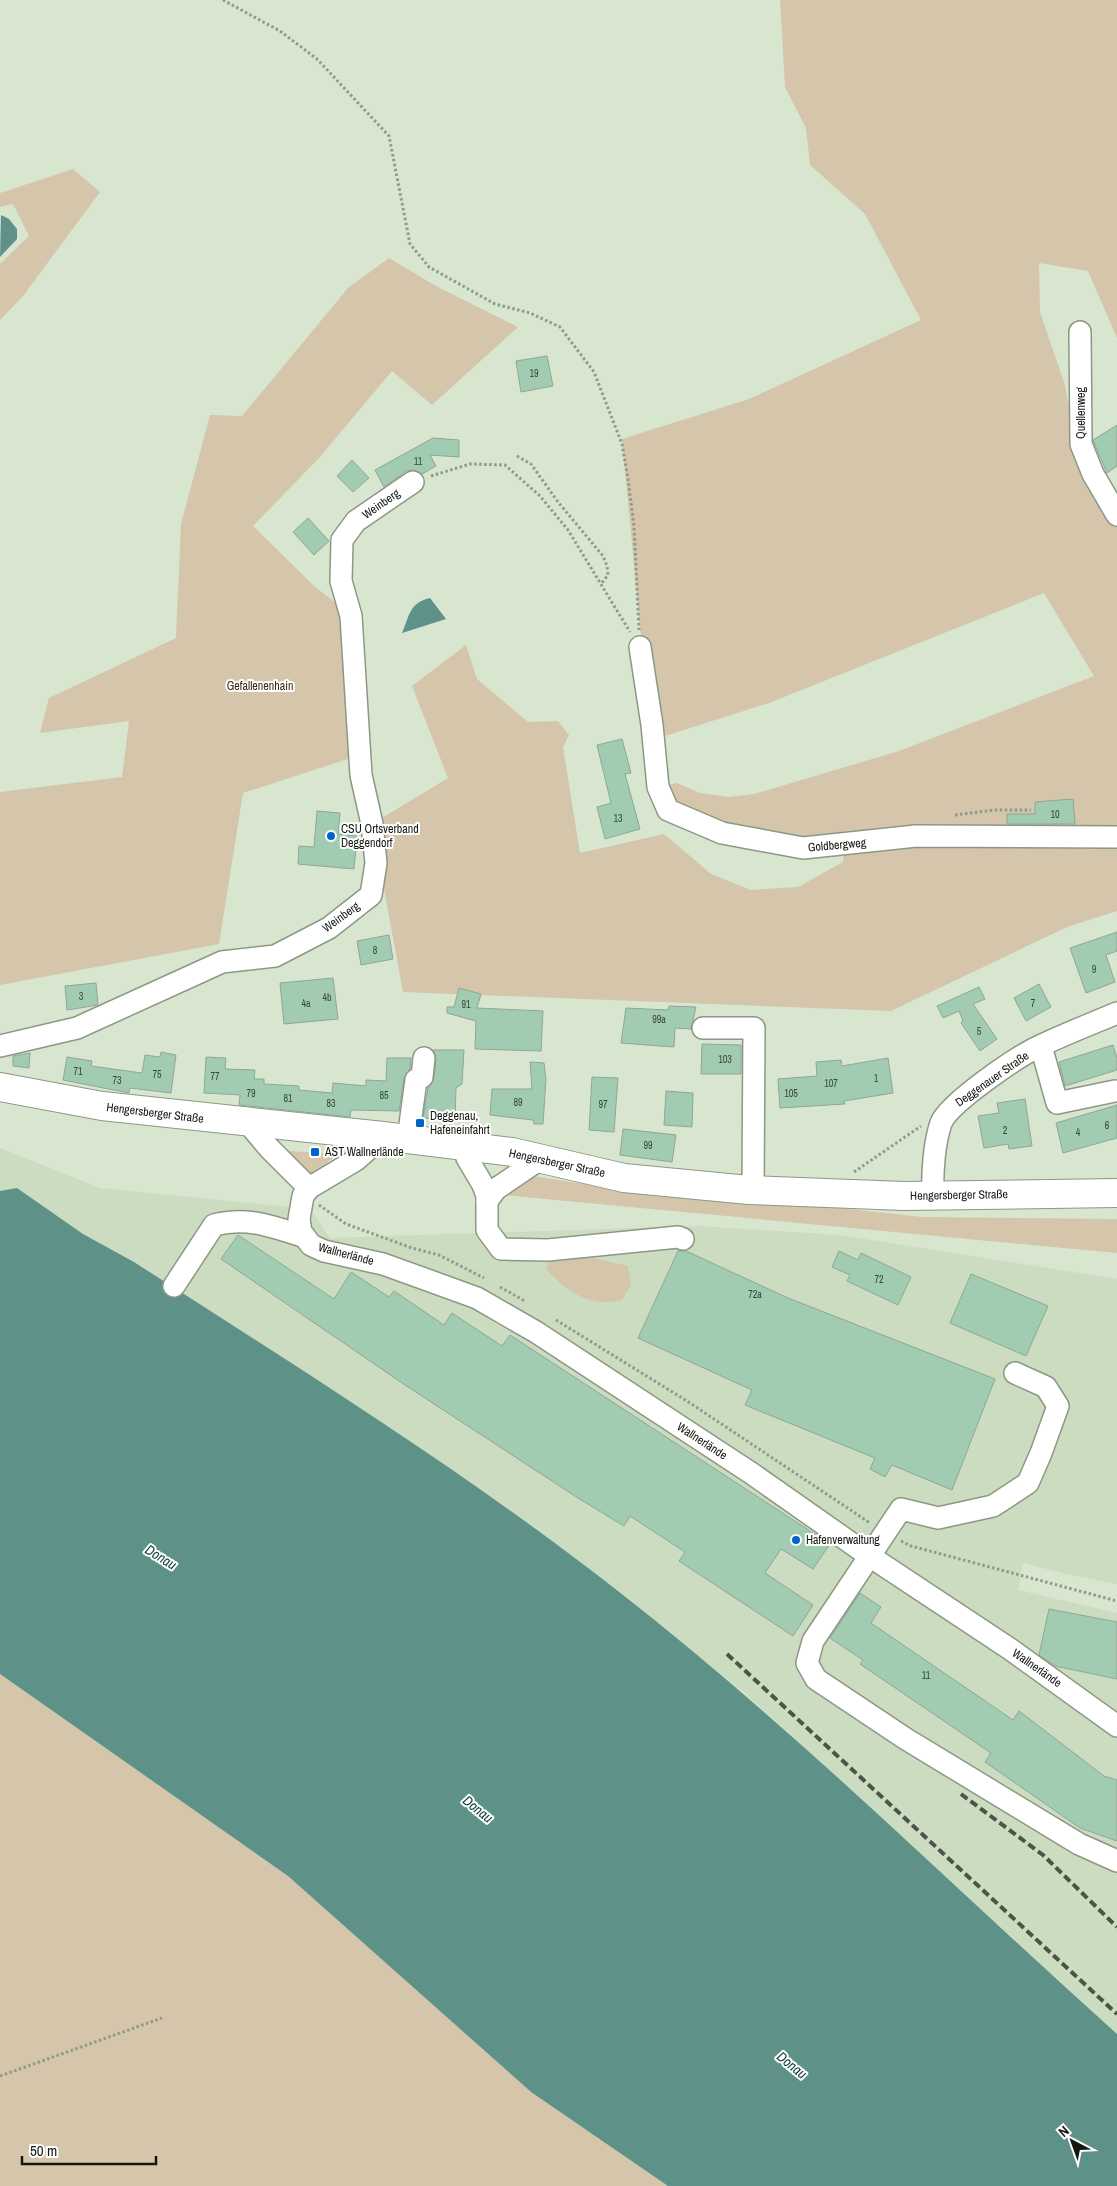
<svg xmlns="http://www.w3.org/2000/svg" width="1117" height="2186" font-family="'Archivo Narrow',sans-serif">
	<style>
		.built { fill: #cbdcc0 }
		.green { fill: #d4c5ab }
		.water { fill: #5e9289 }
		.building { fill: #a2ccb2; stroke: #8fa697 }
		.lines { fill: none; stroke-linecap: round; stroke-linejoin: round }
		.minor-casing { stroke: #8c9884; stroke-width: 24 }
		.major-casing { stroke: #8c9884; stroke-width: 30 }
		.path { stroke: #909a8a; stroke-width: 3; stroke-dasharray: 2.5 2.5; stroke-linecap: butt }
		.minor { stroke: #fff; stroke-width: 21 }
		.major { stroke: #fff; stroke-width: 28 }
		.rail { stroke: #4c5348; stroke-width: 4; stroke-dasharray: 8 4; stroke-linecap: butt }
		.poi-dot { fill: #0063cb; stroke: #fff; stroke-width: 2 }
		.labels { text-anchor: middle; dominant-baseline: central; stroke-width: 4; stroke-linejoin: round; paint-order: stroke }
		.number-label { font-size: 10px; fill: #384539 }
		.street-label { font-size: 12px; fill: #141811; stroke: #fff }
		.park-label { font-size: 12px; fill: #392a09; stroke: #fff }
		.poi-label { font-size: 12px; fill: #141811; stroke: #fff; text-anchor: start }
		.water-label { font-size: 14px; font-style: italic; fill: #0c3d36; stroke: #fff }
	</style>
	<rect width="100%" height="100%" fill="#d8e6d0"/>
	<path class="built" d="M0,1148L100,1188L310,1209L330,1238L697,1226L840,1235L1117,1279V1584L1062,1573L1023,1563L1018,1590L1117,1613V2034L748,1696L616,1589L463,1479L134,1262L83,1234L17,1188L0,1191Z"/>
	<g class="green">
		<path d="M780,0H1117V338L1088,271L1039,263L1040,312L1065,385L1072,425L1109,519L1117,526V911L1067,927L891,1011L403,992L372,824L448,778L412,686L466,645L477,679L528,722L558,721L569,735L563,747L580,853L664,834L711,874L751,890L798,887L843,862L844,843L804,846L669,809L660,787L677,783L700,793L729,797L754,794L899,751L1094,676L1044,593L769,703L665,736L642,647L622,439L749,399L921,320L865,214L810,165L806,128L785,87Z"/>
		<path d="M73,169L100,192L23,296L0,320V264L29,236L13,204L0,207V193Z"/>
		<path d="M389,258L436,286L518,327L432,405L392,371L320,457L253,526L314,586L351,615L360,755L243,793L219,944L0,985V792L122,777L129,721L40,733L49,698L176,638L181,524L210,415L242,416L348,288Z"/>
		<path d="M289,1151L340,1154L330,1160L310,1177Z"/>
		<path d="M533,1176L655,1195L742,1204L829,1207L923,1217L1117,1219V1253L504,1195Z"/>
		<path d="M580,1255L628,1266L631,1285L622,1300C590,1308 567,1292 546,1269L549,1261Z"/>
		<path d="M0,1674L288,1876L531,2092L668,2186H0Z"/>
	</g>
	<g class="water">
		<path d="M1,215L9,219L17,229V239L0,257Z"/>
		<path d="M430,598L446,619L402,633C410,615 409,603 430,598Z"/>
		<path d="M17,1188L83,1234L134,1262C297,1367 466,1472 618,1591C794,1728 952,1886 1117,2034V2186H668L531,2092L288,1876L0,1674V1191Z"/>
	</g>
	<g class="building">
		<path d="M547,356L553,386L521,392L516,361Z"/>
		<path d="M1117,425V466L1107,473L1093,440Z"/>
		<path d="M433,438L459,440V457L430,455L436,466L422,474L413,470L406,471L384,487L375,470Z"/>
		<path d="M352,460L369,478L353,492L337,476Z"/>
		<path d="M308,518L329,541L314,555L293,532Z"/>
		<path d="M622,739L631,773L625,774L640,829L605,839L597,807L611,803L597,745Z"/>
		<path d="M1073,799L1075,824H1007V814H1035V802Z"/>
		<path d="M317,811L340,813L338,834L357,836L354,869L298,864L299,846L314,847Z"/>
		<path d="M1117,932V951L1106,955L1115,982L1086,993L1070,948Z"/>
		<path d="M389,935L393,959L361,965L357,941Z"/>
		<path d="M333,978L338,1019L284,1024L280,983Z"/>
		<path d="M96,983L98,1005L67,1010L65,986Z"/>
		<path d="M1039,984L1051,1007L1026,1021L1014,998Z"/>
		<path d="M979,987L985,999L973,1004L997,1039L980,1051L961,1023L963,1021L959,1011L943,1018L937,1006Z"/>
		<path d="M459,988L481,994L477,1008L543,1011L541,1051L475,1049L476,1021L447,1013V1007H454Z"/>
		<path d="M669,1006L696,1007L691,1029L675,1028L674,1047L621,1043L626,1008L668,1010Z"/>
		<path d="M702,1044L741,1045V1074H701Z"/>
		<path d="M1113,1045L1117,1058V1070L1065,1086L1059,1062Z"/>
		<path d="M433,1050H464L462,1084L456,1088L455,1121L423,1118L428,1088L434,1078L436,1059Z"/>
		<path d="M161,1052L176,1055L171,1093L130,1088L129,1093L63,1080L67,1057L92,1061L91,1066L142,1073L145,1055L160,1057Z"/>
		<path d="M30,1053L29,1068L13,1066V1056Z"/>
		<path d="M206,1057L226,1058L225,1069L255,1070L254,1079H264V1084L299,1086V1090L332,1093L333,1083L366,1086V1080L386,1081L387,1058H411L410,1069L404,1078L399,1111L351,1110L350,1117L239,1105L240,1095L204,1093Z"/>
		<path d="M888,1058L893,1093L844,1101L845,1104L780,1108L778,1079L817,1076L816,1062L841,1060L842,1066Z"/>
		<path d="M530,1062L544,1063L546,1079L543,1124H534L533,1120L490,1115L492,1089H532Z"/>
		<path d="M592,1077L618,1078L614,1132L589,1130Z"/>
		<path d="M666,1091L693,1093L692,1127L664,1125Z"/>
		<path d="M1025,1099L1032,1146L1009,1149L1008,1144L984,1148L978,1116L999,1113L997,1103Z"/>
		<path d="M1117,1105V1138L1063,1153L1056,1123Z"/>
		<path d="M623,1129L676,1135L672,1162L620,1155Z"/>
		<path d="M238,1235L334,1299L351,1272L389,1297L394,1291L444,1325L452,1313L502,1346L510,1335L830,1544L813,1569L781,1549L765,1573L813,1605L793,1636L679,1561L685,1552L630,1516L624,1526L578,1498L405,1385L221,1259Z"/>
		<path d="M678,1251H686L788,1298L995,1379L952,1490L892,1465L885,1477L870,1469L875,1458L745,1405L752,1390L638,1338Z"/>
		<path d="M839,1251L858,1260L861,1253L911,1277L898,1305L847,1281L850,1275L832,1267Z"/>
		<path d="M971,1274L1048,1306L1026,1356L950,1323Z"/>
		<path d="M860,1593L881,1607L871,1623L1013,1720L1019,1711L1104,1776L1117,1780V1841L1080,1828L985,1762L991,1753L860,1664L863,1660L830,1638Z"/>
		<path d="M1049,1609L1117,1622V1679L1055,1666L1039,1655Z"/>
	</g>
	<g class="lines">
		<defs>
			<g id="minor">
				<path d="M1080,332L1081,444L1093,474L1117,515"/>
				<path d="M640,647L652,725L658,787L668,810L722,833L803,848L916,836L1117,837"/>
				<path d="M703,1028H754L753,1190"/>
				<path d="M0,1046L77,1028L222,962L275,956L329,928L371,895L376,863L372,824L361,775L351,616L341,581L342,540L356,521L413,482"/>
				<path d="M1041,1046L1057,1103L1115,1091"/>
				<path d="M248,1123L269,1148L309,1188"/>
				<path d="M383,1136L356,1160L309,1188L303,1196L299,1219L301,1232L311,1245L324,1251L383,1264L477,1298L536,1332L751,1473L865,1553L1010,1649L1117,1726"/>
				<path d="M408,1139L416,1080L422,1077L424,1058"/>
				<path d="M465,1147L467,1158L483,1185L487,1196V1230L501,1249L548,1250L678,1237L683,1239"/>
				<path d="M933,1195C932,1175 934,1143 941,1123C949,1103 1018,1056 1040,1046C1065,1034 1091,1024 1117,1013"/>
				<path d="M487,1201L496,1189L540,1159"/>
				<path d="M174,1286L214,1225C247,1216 274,1227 305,1237"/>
				<path d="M1015,1373L1046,1387L1058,1406L1041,1453L1028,1483L993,1506L938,1518L901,1509L813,1641L807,1663L816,1679L906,1739L1079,1844L1117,1861"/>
			</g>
			<path id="major" d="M0,1087L102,1106L383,1136L512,1152L624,1178L749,1190L904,1196L1117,1193"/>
		</defs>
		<use href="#minor" class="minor-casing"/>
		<use href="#major" class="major-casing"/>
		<g class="path">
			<path d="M223,0L280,31L317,59L389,136L410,244L429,267L495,304L530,313L560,327L594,372L622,444L628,479L634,526L639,630"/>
			<path d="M517,456L531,464L558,502L603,556L607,566L608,575L601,584"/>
			<path d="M431,476L470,464L505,465L540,496L568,530L630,632"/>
			<path d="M955,815L994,810H1031"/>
			<path d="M854,1172L921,1126"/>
			<path d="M319,1205L346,1224L412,1248L439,1255L484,1278"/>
			<path d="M500,1287L525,1301"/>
			<path d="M556,1320L687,1401L870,1523"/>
			<path d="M901,1541L911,1546L1117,1601"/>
			<path d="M0,2076L162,2018"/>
		</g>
		<use href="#minor" class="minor"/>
		<use href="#major" class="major"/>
		<g class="rail">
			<path d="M727,1654L1117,2014"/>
			<path d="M961,1794L1043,1855L1117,1927"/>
		</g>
	</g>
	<g class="poi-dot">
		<circle cx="331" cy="836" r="5"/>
		<rect x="415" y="1118" width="10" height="10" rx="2.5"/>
		<rect x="310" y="1147" width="10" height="10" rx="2.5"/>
		<circle cx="796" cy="1540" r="5"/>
	</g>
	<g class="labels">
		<g class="number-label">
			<text x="534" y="373">19</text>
			<text x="418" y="461">11</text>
			<text x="1055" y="814">10</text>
			<text x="618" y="818">13</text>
			<text x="375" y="950">8</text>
			<text x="1094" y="969">9</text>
			<text x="81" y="996">3</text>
			<text x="327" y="997">4b</text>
			<text x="306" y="1003">4a</text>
			<text x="1033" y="1003">7</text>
			<text x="466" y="1004">91</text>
			<text x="659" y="1019">99a</text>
			<text x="979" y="1031">5</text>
			<text x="725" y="1059">103</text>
			<text x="78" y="1071">71</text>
			<text x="157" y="1074">75</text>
			<text x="215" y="1076">77</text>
			<text x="876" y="1078">1</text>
			<text x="117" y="1080">73</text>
			<text x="831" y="1083">107</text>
			<text x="251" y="1093">79</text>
			<text x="791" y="1093">105</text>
			<text x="384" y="1095">85</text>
			<text x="288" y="1098">81</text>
			<text x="518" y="1102">89</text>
			<text x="331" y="1103">83</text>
			<text x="603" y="1104">97</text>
			<text x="1107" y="1125">6</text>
			<text x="1005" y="1130">2</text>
			<text x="1078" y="1132">4</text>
			<text x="648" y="1145">99</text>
			<text x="879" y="1279">72</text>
			<text x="755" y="1294">72a</text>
			<text x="926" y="1675">11</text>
		</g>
		<g class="street-label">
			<text transform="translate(1081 413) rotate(-90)">Quellenweg</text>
			<text transform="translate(381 504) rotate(-35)">Weinberg</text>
			<text transform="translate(837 845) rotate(-5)">Goldbergweg</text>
			<text transform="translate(341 917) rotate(-36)">Weinberg</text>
			<text transform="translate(992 1079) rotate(-35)">Deggenauer Straße</text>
			<text transform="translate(155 1113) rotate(7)">Hengersberger Straße</text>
			<text transform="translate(557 1163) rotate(12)">Hengersberger Straße</text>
			<text transform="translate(959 1195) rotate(-1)">Hengersberger Straße</text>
			<text transform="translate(346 1254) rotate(15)">Wallnerlände</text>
			<text transform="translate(702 1441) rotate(33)">Wallnerlände</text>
			<text transform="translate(1037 1668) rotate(35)">Wallnerlände</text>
		</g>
		<g class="park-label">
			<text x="260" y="686">Gefallenenhain</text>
		</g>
		<g class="poi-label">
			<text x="341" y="829">CSU Ortsverband<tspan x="341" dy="14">Deggendorf</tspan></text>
			<text x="430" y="1116">Deggenau,<tspan x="430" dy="14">Hafeneinfahrt</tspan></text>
			<text x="325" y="1152">AST Wallnerlände</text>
			<text x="806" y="1540">Hafenverwaltung</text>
		</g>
		<g class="water-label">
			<text transform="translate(161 1557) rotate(32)">Donau</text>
			<text transform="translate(478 1809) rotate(39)">Donau</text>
			<text transform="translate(792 2065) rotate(39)">Donau</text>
		</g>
	</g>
	<g transform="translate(1072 2141) rotate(319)" stroke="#ffffff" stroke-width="4" paint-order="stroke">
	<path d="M0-4L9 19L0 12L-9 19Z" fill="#141811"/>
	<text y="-8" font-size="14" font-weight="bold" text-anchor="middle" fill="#141811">N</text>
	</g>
	<path d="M22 2156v8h134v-8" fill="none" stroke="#141811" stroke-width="2.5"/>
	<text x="30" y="2156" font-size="15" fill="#141811" stroke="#ffffff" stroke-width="4" paint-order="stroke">50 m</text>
</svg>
